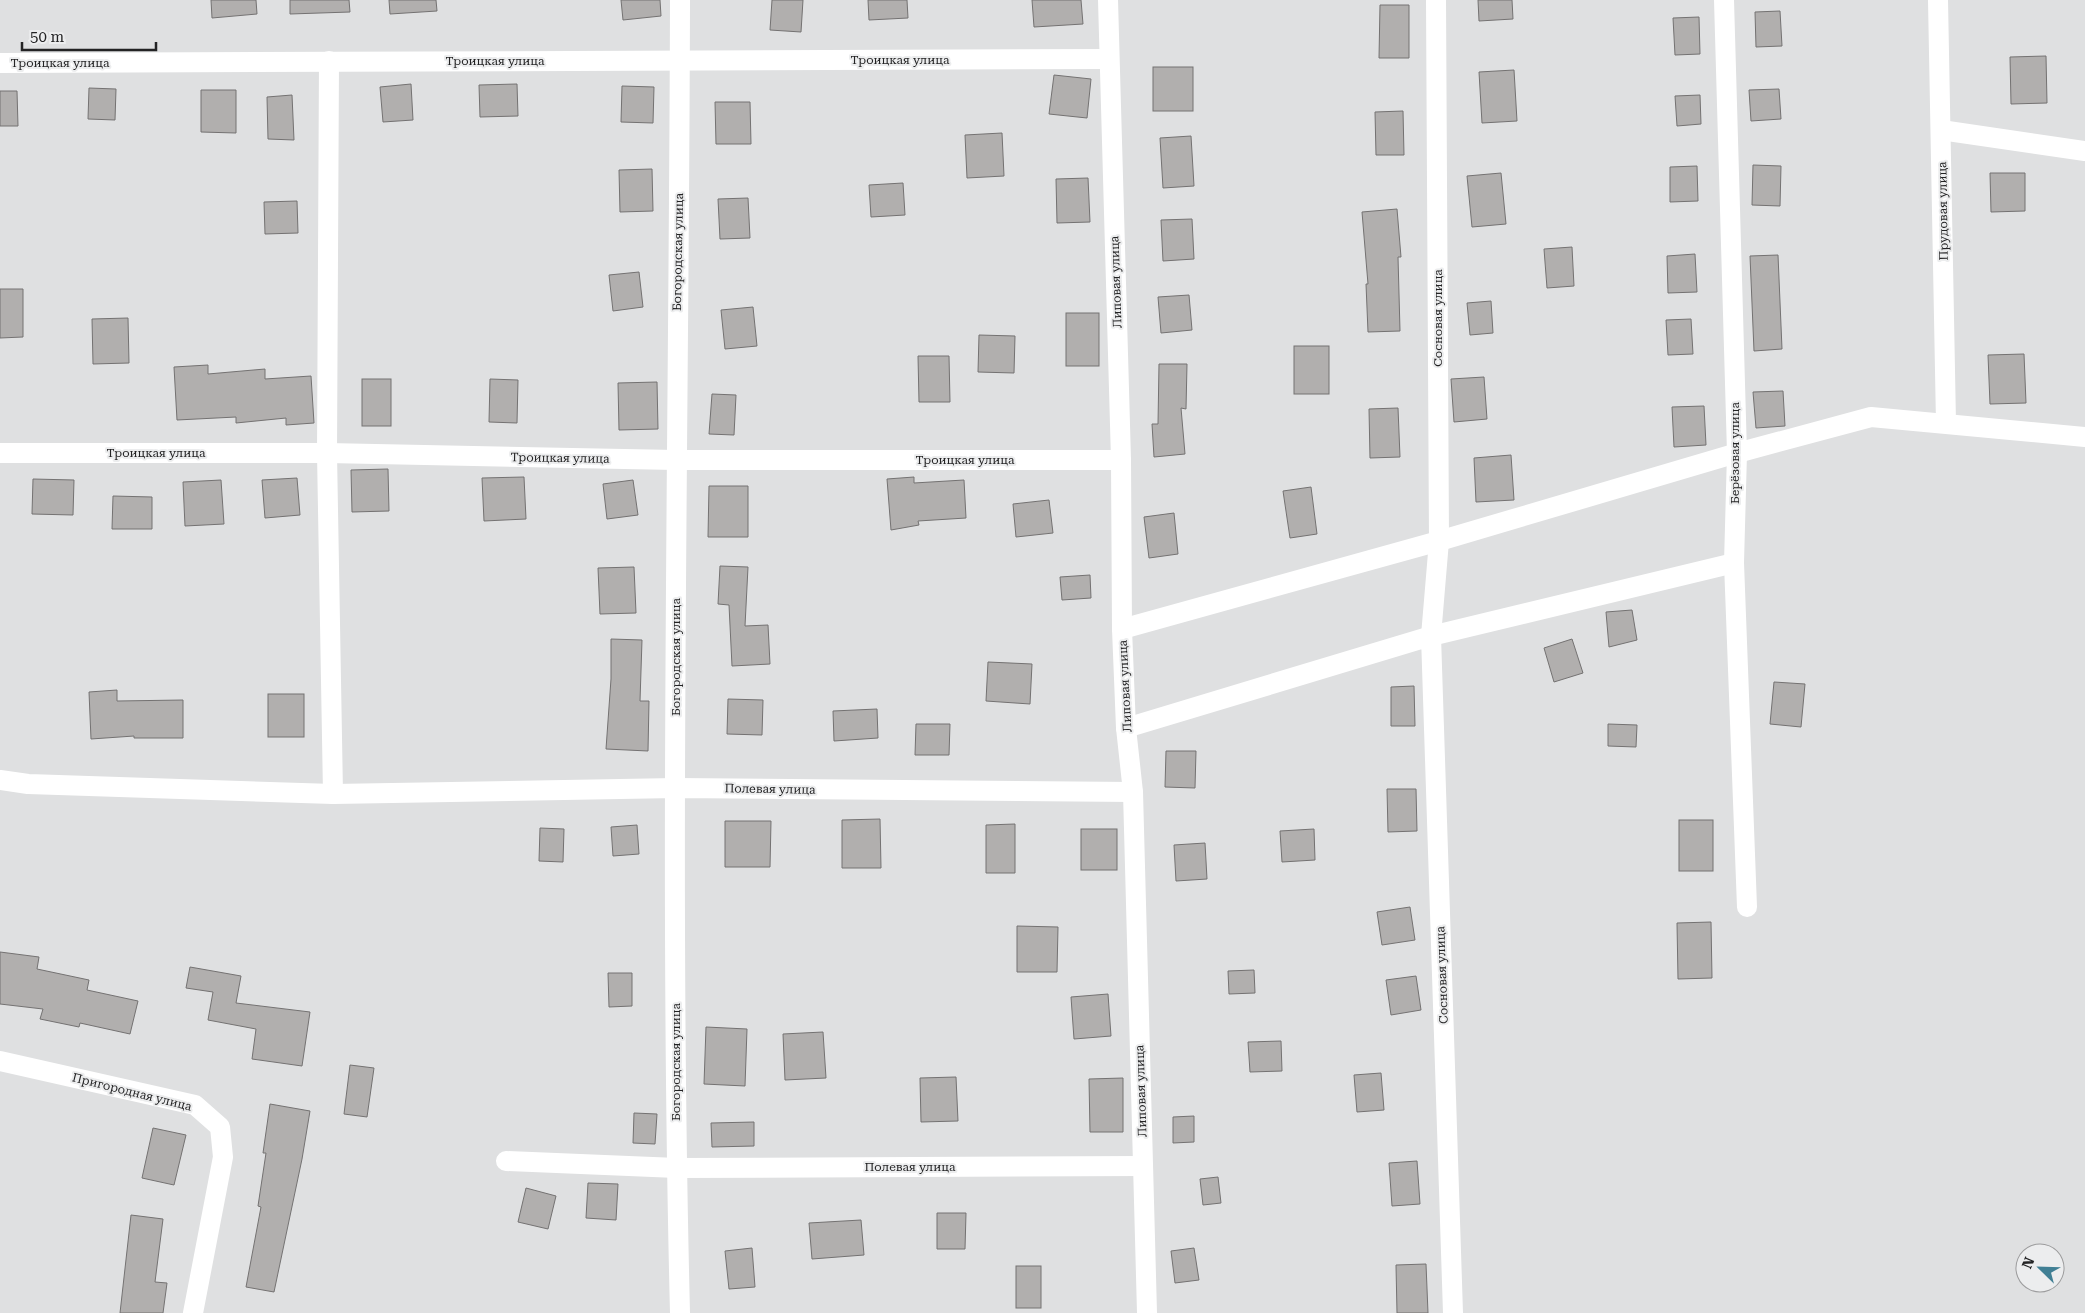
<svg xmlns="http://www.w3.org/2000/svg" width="2085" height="1313" font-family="'Roboto Serif',serif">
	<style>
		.building { fill: #b1afae; stroke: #747272 }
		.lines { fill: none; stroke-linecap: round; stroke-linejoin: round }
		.street { stroke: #fff; stroke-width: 20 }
		.labels { text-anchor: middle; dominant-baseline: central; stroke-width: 4; stroke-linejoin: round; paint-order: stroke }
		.street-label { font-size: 12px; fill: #232324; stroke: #ecedee }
	</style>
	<rect width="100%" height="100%" fill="#dfe0e1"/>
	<g class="building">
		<path d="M211,0H256L257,14L212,18Z"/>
		<path d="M290,0H349L350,12L290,14Z"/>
		<path d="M389,0H436L437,11L390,14Z"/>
		<path d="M621,0H660L661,16L623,20Z"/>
		<path d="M772,0H803L801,32L770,30Z"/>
		<path d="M868,0H907L908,18L869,20Z"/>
		<path d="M1032,0H1081L1083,24L1034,27Z"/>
		<path d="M1478,0H1512L1513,19L1479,21Z"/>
		<path d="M1380,5H1409V58H1379Z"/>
		<path d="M1780,11L1782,46L1756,47L1755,12Z"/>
		<path d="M1699,17L1700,54L1675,55L1673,18Z"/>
		<path d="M2046,56L2047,103L2011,104L2010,57Z"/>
		<rect x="1153" y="67" width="40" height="44"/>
		<path d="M1514,70L1517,121L1482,123L1479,72Z"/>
		<path d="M1054,75L1091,79L1087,118L1049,114Z"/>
		<path d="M411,84L413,120L383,122L380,87Z"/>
		<path d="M517,84L518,116L480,117L479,85Z"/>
		<path d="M622,86L654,87L653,123L621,122Z"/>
		<path d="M89,88L116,89L115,120L88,119Z"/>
		<path d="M1779,89L1781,119L1751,121L1749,90Z"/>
		<path d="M201,90H236V133L201,132Z"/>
		<path d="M0,91H17L18,126H0Z"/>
		<path d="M292,95L294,140L268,139L267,97Z"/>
		<path d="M1700,95L1701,124L1677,126L1675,96Z"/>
		<path d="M715,102H750L751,144H716Z"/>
		<path d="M1403,111L1404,155H1376L1375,112Z"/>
		<path d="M1002,133L1004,176L967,178L965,135Z"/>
		<path d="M1191,136L1194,186L1163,188L1160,138Z"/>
		<path d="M1753,165L1781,166L1780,206L1752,205Z"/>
		<path d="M1697,166L1698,201L1670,202V167Z"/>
		<path d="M652,169L653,211L620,212L619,170Z"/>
		<path d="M1501,173L1506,224L1472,227L1467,176Z"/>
		<path d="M1990,173H2025V211L1991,212Z"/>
		<path d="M1088,178L1090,222L1057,223L1056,179Z"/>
		<path d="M903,183L905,215L871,217L869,185Z"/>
		<path d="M748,198L750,238L720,239L718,199Z"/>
		<path d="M297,201L298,233L265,234L264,202Z"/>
		<path d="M1397,209L1401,257H1398L1400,331L1368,332L1366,284H1368L1362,212Z"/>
		<path d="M1192,219L1194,259L1163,261L1161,220Z"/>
		<path d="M1572,247L1574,286L1547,288L1544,249Z"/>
		<path d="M1695,254L1697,292L1668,293L1667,256Z"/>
		<path d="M1778,255L1782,349L1754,351L1750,256Z"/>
		<path d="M639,272L643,307L613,311L609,275Z"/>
		<path d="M0,289H23V337L0,338Z"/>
		<path d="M1189,295L1192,330L1161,333L1158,297Z"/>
		<path d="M1491,301L1493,333L1470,335L1467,303Z"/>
		<path d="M753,307L757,346L725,349L721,310Z"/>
		<rect x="1066" y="313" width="33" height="53"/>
		<path d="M128,318L129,363L93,364L92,319Z"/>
		<path d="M1691,319L1693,354L1668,355L1666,320Z"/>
		<path d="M979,335L1015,336L1014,373L978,372Z"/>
		<rect x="1294" y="346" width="35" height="48"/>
		<path d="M2024,354L2026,403L1990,404L1988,355Z"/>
		<path d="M918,356H949L950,402H919Z"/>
		<path d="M1159,364H1187L1186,409L1181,408L1185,454L1154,457L1152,424H1158Z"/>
		<path d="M208,365V374L265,369V379L311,376L314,423L286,425V418L236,423V417L177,420L174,367Z"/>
		<path d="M1484,377L1487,419L1454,422L1451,379Z"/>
		<rect x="362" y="379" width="29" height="47"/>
		<path d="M490,379L518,380L517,423L489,422Z"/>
		<path d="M657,382L658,429L619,430L618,383Z"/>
		<path d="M1783,391L1785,426L1756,428L1753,392Z"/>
		<path d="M712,394L736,395L734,435L709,434Z"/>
		<path d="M1704,406L1706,445L1674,447L1672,407Z"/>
		<path d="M1398,408L1400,457L1370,458L1369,409Z"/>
		<path d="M1511,455L1514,500L1476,502L1474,458Z"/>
		<path d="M388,469L389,511L352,512L351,470Z"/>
		<path d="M524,477L526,519L484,521L482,478Z"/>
		<path d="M914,477V483L964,480L966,518L918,521L919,525L891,530L887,479Z"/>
		<path d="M297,478L300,515L265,518L262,480Z"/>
		<path d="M33,479L74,480L73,515L32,514Z"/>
		<path d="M221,480L224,524L185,526L183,482Z"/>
		<path d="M633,480L638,515L607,519L603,484Z"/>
		<path d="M709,486H748V537H708Z"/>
		<path d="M1311,487L1317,534L1290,538L1283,491Z"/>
		<path d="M113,496L152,497V529H112Z"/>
		<path d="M1049,500L1053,533L1016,537L1013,504Z"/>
		<path d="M1174,513L1178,554L1149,558L1144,517Z"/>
		<path d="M720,566L748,567L745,626L768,625L770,664L732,666L729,605L718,604Z"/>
		<path d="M634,567L636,613L600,614L598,568Z"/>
		<path d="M1090,575L1091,598L1062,600L1060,577Z"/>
		<path d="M1632,610L1637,640L1609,647L1606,612Z"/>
		<path d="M611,639L642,640L640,701H649L648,751L606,749L611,679Z"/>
		<path d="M1572,639L1583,673L1554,682L1544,648Z"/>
		<path d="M988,662L1032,664L1030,704L986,701Z"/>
		<path d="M1774,682L1805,684L1801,727L1770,724Z"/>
		<path d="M1414,686L1415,726H1391V687Z"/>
		<path d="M117,690V701L183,700V738H134V736L91,739L89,692Z"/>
		<rect x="268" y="694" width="36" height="43"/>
		<path d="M728,699L763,700L762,735L727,734Z"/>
		<path d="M877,709L878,738L834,741L833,711Z"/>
		<path d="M916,724H950L949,755H915Z"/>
		<path d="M1608,724L1637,725L1636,747L1608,746Z"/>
		<path d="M1166,751H1196L1195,788L1165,787Z"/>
		<path d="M1387,789H1416L1417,831L1388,832Z"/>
		<path d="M880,819L881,868H842V820Z"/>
		<rect x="1679" y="820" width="34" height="51"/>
		<path d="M725,821H771L770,867H725Z"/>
		<path d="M1015,824V873H986V825Z"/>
		<path d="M637,825L639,854L613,856L611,827Z"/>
		<path d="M540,828L564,829L563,862L539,861Z"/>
		<rect x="1081" y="829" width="36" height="41"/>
		<path d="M1314,829L1315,860L1282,862L1280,831Z"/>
		<path d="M1205,843L1207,879L1176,881L1174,845Z"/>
		<path d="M1410,907L1415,940L1382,945L1377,912Z"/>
		<path d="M1711,922L1712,978L1678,979L1677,923Z"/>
		<path d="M1017,926L1058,927L1057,972H1017Z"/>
		<path d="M0,952L39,957L37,969L89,980L87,990L138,1001L130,1034L80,1023L79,1027L40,1019L43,1009L0,1004Z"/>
		<path d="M190,967L241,976L236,1003L310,1012L302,1066L252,1059L256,1029L208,1020L213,992L186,988Z"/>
		<path d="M1254,970L1255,993L1229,994L1228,971Z"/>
		<path d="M608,973H632V1006L609,1007Z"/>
		<path d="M1416,976L1421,1010L1391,1015L1386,980Z"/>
		<path d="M1108,994L1111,1036L1074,1039L1071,997Z"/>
		<path d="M706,1027L747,1029L745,1086L704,1084Z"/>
		<path d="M823,1032L826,1078L785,1080L783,1034Z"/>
		<path d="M1281,1041L1282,1071L1250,1072L1248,1042Z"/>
		<path d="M350,1065L374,1068L367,1117L344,1114Z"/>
		<path d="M1381,1073L1384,1110L1357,1112L1354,1075Z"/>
		<path d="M956,1077L958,1121L921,1122L920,1078Z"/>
		<path d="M1123,1078V1132H1090L1089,1079Z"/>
		<path d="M270,1104L310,1111L302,1159L274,1292L246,1287L261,1207L258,1206L266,1153H263Z"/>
		<path d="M634,1113L657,1114L655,1144L633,1143Z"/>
		<path d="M1194,1116V1142L1173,1143V1117Z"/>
		<path d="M754,1122V1146L712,1147L711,1123Z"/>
		<path d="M153,1128L186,1135L174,1185L142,1178Z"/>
		<path d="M1417,1161L1420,1204L1392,1206L1389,1163Z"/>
		<path d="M1218,1177L1221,1203L1203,1205L1200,1179Z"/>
		<path d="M588,1183L618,1184L616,1220L586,1218Z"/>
		<path d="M526,1188L556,1196L548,1229L518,1222Z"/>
		<path d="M937,1213H966L965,1249H937Z"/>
		<path d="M131,1215L163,1219L155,1282L167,1283L163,1313H120Z"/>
		<path d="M861,1220L864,1255L812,1259L809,1223Z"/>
		<path d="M752,1248L755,1287L729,1289L725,1251Z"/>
		<path d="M1194,1248L1199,1280L1175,1283L1171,1251Z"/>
		<path d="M1426,1264L1428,1313H1397L1396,1265Z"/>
		<rect x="1016" y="1266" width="25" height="42"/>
	</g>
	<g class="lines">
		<g class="street">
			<path d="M680,0C679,438 669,875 680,1313"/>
			<path d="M1108,0L1121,460L1122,629L1126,728L1133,792L1147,1313"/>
			<path d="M1436,0L1439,541L1431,636L1734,563"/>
			<path d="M1724,0L1737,453L1734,563L1747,907"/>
			<path d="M1938,0L1946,423"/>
			<path d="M329,61L327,453L333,794"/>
			<path d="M0,63L1109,59"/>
			<path d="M1941,130L2085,151"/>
			<path d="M0,453H327L676,460H1121"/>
			<path d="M1122,629L1439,541L1737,453L1871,417L2085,437"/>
			<path d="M1126,728L1431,636L1453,1313"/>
			<path d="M0,780L28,784L333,794L676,788L1133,792"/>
			<path d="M0,1061L195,1105L220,1127L223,1157L193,1313"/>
			<path d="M506,1161L677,1168L1143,1166"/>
		</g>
	</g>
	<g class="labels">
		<g class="street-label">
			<text x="900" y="60">Троицкая улица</text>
			<text x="495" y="61">Троицкая улица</text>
			<text x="60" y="63">Троицкая улица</text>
			<text transform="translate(1943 211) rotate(-91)">Прудовая улица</text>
			<text transform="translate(678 252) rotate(-89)">Богородская улица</text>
			<text transform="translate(1116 282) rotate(-92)">Липовая улица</text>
			<text transform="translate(1438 318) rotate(-90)">Сосновая улица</text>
			<text x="156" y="453">Троицкая улица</text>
			<text transform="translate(1735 453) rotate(-90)">Берёзовая улица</text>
			<text transform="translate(560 458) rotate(1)">Троицкая улица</text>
			<text x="965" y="460">Троицкая улица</text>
			<text transform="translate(676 657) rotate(-90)">Богородская улица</text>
			<text transform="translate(1125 686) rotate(-93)">Липовая улица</text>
			<text transform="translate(770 789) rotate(1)">Полевая улица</text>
			<text transform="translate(1442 975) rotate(-92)">Сосновая улица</text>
			<text transform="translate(676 1062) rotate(-90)">Богородская улица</text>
			<text transform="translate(1141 1091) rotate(-92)">Липовая улица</text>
			<text transform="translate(132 1092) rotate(14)">Пригородная улица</text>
			<text x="910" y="1167">Полевая улица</text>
		</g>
	</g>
	<g transform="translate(2040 1268) rotate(293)"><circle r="24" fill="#ecedee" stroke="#9c9c9d"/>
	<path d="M0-4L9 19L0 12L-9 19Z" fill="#407f94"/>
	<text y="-8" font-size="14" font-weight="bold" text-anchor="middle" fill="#232324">N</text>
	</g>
	<path d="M22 42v8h134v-8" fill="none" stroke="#232324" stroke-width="2.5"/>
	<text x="30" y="42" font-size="15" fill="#232324" stroke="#ecedee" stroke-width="4" paint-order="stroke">50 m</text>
</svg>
